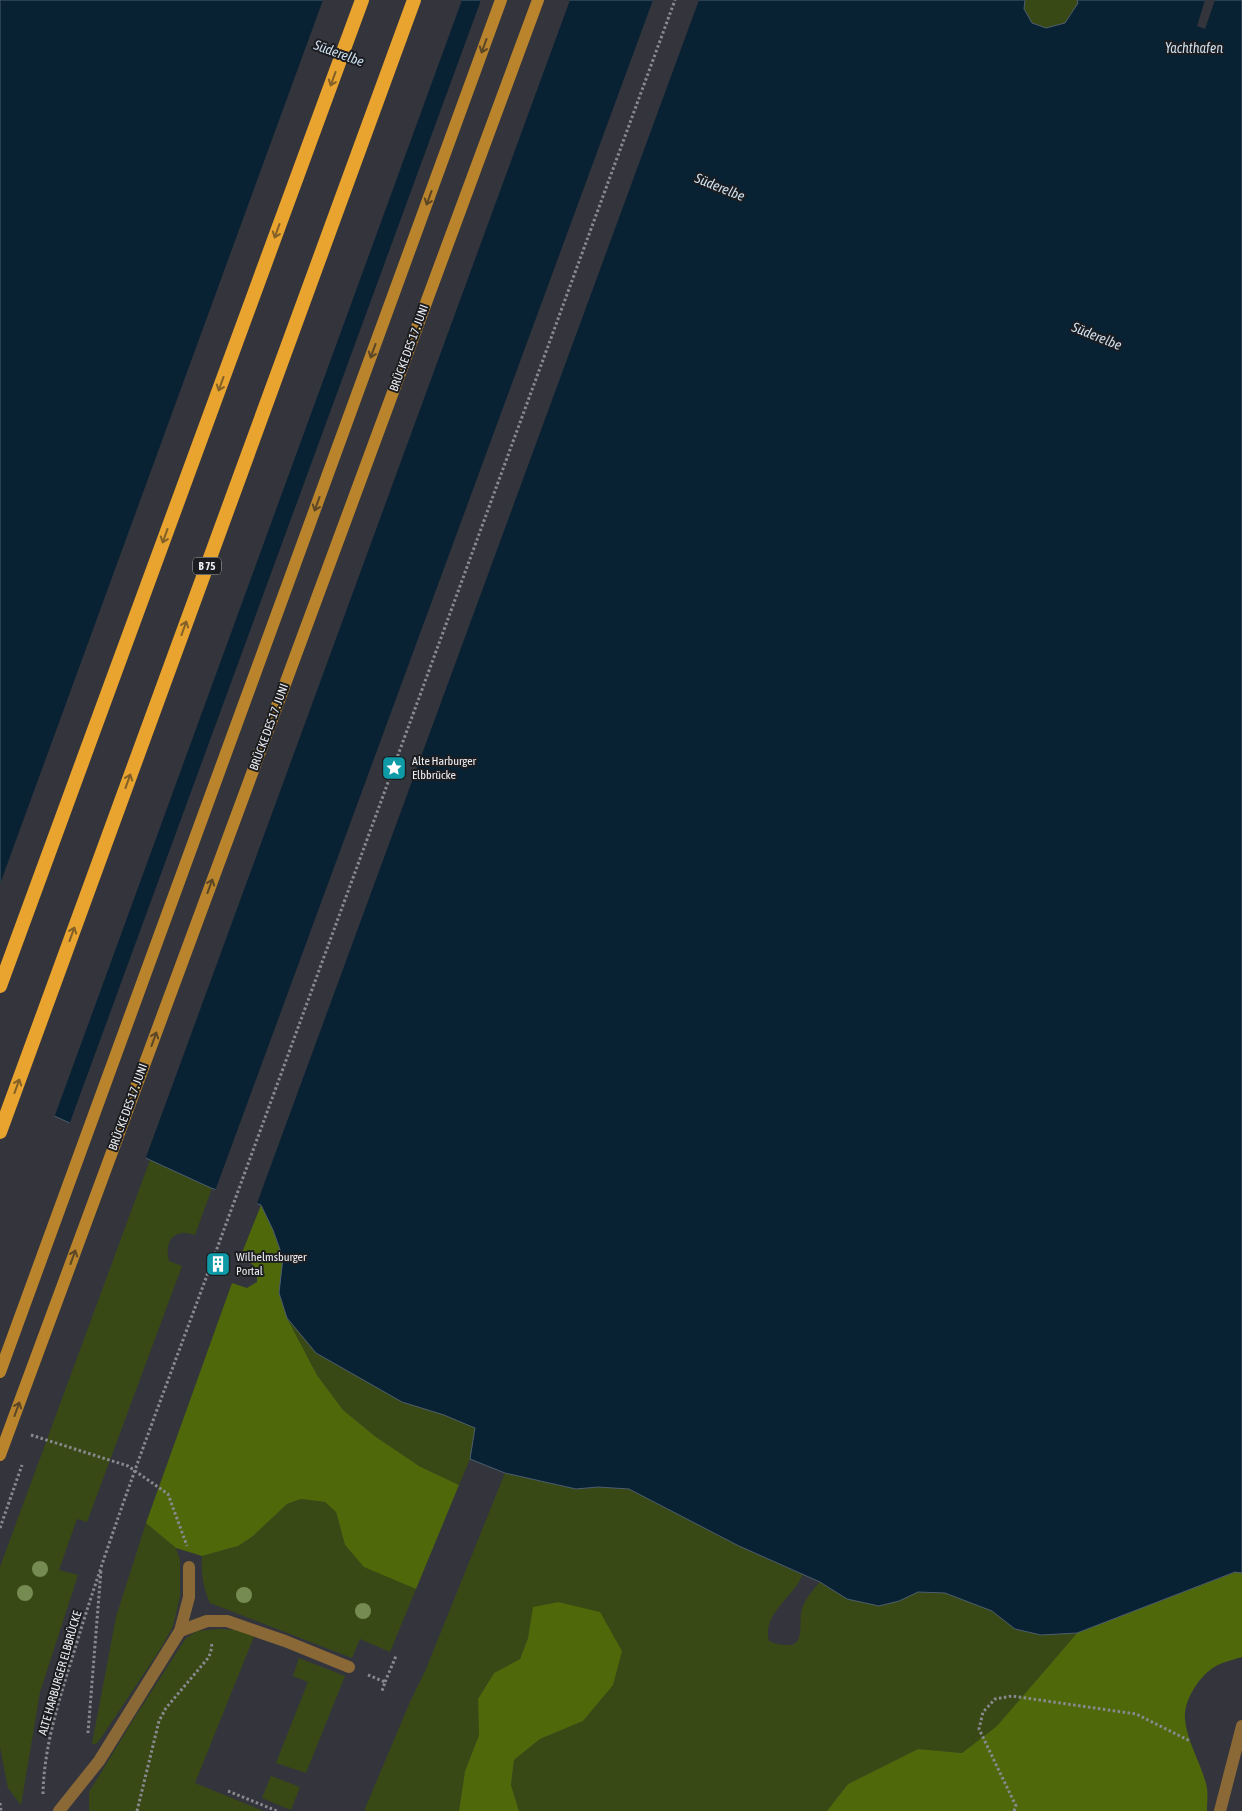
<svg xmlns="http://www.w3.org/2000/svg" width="1242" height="1811" font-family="'Asap Condensed',sans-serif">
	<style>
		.green { fill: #384915 }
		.forest { fill: #4e680a }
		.water { fill: #082133; stroke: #4d5e6d }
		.pier { fill: #34353c }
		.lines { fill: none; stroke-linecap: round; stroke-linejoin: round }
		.path { stroke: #898a90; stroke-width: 3; stroke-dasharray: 2.5 2.5; stroke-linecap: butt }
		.service { stroke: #8a6937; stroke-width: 12 }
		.secondary { stroke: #b9842c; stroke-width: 12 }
		.trunk { stroke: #e8a42e; stroke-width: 14 }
		.tree { fill: #768b51 }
		.oneway { stroke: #5b4625 }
		.oneway2 { stroke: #826027 }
		.labels { text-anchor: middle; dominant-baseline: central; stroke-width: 4; stroke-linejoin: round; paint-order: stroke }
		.shield { fill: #1c1d20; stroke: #aeafb4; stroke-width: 1 }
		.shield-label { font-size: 11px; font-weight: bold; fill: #edeef3 }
		.street-label { font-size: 12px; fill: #edeef3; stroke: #1c1d20 }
		.poi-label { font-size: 12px; fill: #edeef3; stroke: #1c1d20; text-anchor: start }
		.water-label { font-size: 14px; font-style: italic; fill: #ccdfef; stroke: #1c1d20 }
	</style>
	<rect width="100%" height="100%" fill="#34353c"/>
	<g class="green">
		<path d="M1025,0H1077L1078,3L1065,23L1046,28L1032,23L1024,9Z"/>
		<path d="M150,1160L212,1188L195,1235C191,1234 185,1232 182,1233C167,1235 166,1250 169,1261L182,1266L87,1522L77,1519L59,1570L78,1575L40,1692L21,1805L8,1788L0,1747V1567Z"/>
		<path d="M287,1318L316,1353L350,1372L475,1428L470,1459L459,1485L415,1464L376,1437L343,1410L317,1375Z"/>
		<path d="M505,1473L576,1489L598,1487L629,1489L739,1546L803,1575C800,1579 798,1585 794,1589C782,1604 763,1620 769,1641C776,1644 780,1645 788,1645C806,1646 798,1620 802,1609C805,1599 813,1590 820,1582L847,1599L899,1601L917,1592L945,1593L992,1611L1015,1629L1041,1635L1077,1633L997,1726L962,1753L918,1749L848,1784L827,1811H519L511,1785L514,1760L540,1739L583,1721L558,1602L534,1607L528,1638L520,1659L494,1673L478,1699L479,1735L465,1771L459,1811H364L410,1702L426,1669Z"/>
		<path d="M301,1499L325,1502L331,1506L336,1512L345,1545L364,1566L416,1589L390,1652L360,1639L352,1658L210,1603C203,1587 201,1574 202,1556L238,1546L252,1537L287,1504Z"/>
		<path d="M146,1523L176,1548L180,1560V1596L173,1626L161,1648L101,1738L96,1744H92L116,1617Z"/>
		<path d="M219,1629L239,1630L255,1634L195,1783L263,1811H89V1792L135,1717L186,1638L197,1631Z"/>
		<path d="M299,1658L345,1676L306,1773L276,1763L308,1682L293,1676Z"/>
		<path d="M271,1776L300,1787L291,1810L262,1798Z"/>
	</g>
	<g class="forest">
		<path d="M261,1205L273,1230L283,1258L279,1293L287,1318L317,1375L343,1410L376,1437L419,1466L459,1485L416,1589L364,1567L345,1545L336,1512L325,1502L301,1499L287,1504L252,1537L238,1546L202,1556L176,1548L146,1523L232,1283L247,1288L257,1282C258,1266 254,1264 240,1258Z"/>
		<path d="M1236,1572L1242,1573V1657C1235,1659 1227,1661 1220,1664C1202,1671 1183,1700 1185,1719C1187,1743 1202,1764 1207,1788C1208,1795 1207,1804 1207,1811H827L848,1784L918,1749L962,1753L997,1726L1077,1633Z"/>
		<path d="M558,1602L600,1612L622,1651L613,1685L583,1721L540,1739L514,1760L511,1785L519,1811H459L465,1771L479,1735L478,1699L494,1673L520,1659L528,1638L533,1607Z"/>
	</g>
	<path class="water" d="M0,0H1025L1024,9L1032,23L1046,28L1065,23L1078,3L1077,0H1242V1573L1235,1572L1077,1633L1041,1635L1015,1629L992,1611L945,1593L918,1592L899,1601L879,1606L847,1599L820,1582L739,1546L629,1489L598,1487L576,1489L505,1473L470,1459L475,1428L444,1415L402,1402L316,1353L287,1318L279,1293L283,1258L273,1230L261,1205L211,1188L0,1091Z"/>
	<g class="pier">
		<path d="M323,0H462L54,1118L0,1093V884Z"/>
		<path d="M481,0H570L145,1160L69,1125Z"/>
		<path d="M653,0H699L256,1206L215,1191Z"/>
		<path d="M1205,0H1215L1205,29L1197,26Z"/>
	</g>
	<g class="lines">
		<g class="path">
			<path d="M215,1254L675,0"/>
			<path d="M31,1435L128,1466L168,1494L187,1546"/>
			<path d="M0,1528L22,1465"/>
			<path d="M368,1675L385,1682L382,1691"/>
			<path d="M385,1682L396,1656"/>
			<path d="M88,1733L101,1570"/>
			<path d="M228,1791L277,1811"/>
			<path d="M43,1794C44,1738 65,1683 81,1629C119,1508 165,1389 209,1270"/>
			<path d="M0,1803L1,1811"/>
			<path d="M137,1811L159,1721L166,1708L209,1657L212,1647L211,1642"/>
			<path d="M1014,1811L1016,1806L979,1729L983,1712L995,1699L1012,1696L1136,1714L1190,1741"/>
		</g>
		<g class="service">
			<path d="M180,1631L207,1621H227L285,1641L349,1667"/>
			<path d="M59,1811L99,1761L180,1631L189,1597V1567"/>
			<path d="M1220,1811L1242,1726"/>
		</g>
		<g class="secondary">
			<path d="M0,1372L501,0"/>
			<path d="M0,1455L538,0"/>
		</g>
		<g class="trunk">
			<path d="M0,986L362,0"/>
			<path d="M0,1132L414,0"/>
		</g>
	</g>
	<g class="tree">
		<circle cx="40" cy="1569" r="8"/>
		<circle cx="25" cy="1593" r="8"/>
		<circle cx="244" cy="1595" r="8"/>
		<circle cx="363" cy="1611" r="8"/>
	</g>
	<defs><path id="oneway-shaft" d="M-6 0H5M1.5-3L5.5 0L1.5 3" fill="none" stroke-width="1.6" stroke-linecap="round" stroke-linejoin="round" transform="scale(1.25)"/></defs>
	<g class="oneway">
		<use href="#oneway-shaft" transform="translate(484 46) rotate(110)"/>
		<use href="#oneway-shaft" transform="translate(429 198) rotate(110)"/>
		<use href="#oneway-shaft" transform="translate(373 351) rotate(110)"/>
		<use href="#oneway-shaft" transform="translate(317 504) rotate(110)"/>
		<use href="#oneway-shaft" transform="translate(210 886) rotate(-70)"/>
		<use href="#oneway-shaft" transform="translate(154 1039) rotate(-70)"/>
		<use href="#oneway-shaft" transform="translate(73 1257) rotate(-70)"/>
		<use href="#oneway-shaft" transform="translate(17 1409) rotate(-70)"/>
	</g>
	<g class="oneway2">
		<use href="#oneway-shaft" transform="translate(333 79) rotate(110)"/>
		<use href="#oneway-shaft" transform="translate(277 231) rotate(110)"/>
		<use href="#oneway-shaft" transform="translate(221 384) rotate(110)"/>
		<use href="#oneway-shaft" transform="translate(165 536) rotate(110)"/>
		<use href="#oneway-shaft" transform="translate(184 628) rotate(-70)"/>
		<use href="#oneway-shaft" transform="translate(128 781) rotate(-70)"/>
		<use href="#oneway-shaft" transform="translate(72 934) rotate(-70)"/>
		<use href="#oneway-shaft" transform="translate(17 1086) rotate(-70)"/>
	</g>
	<defs>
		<symbol id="sight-square" viewBox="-11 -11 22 22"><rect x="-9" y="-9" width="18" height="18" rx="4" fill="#0f9aa8" stroke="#1c1d20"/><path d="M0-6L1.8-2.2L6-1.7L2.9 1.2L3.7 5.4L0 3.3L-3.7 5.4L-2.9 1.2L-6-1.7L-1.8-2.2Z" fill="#fff"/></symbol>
		<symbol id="building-square" viewBox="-11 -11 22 22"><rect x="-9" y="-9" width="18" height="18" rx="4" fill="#0f9aa8" stroke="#1c1d20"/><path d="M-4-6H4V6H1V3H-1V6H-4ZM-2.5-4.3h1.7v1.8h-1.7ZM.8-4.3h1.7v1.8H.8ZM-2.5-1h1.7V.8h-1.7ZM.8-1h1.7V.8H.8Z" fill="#fff"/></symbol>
	</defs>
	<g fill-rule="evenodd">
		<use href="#sight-square" x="380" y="754" width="28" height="28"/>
		<use href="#building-square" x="204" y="1250" width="28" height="28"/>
	</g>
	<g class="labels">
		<rect class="shield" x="193" y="557.5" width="28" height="17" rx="4"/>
		<g class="shield-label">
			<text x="207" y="566">B 75</text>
		</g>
		<g class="street-label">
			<text transform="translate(409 348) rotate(-70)">BRÜCKE DES 17. JUNI</text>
			<text transform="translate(269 727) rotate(-70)">BRÜCKE DES 17. JUNI</text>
			<text transform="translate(128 1107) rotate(-70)">BRÜCKE DES 17. JUNI</text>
			<text transform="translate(60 1673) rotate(-74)">ALTE HARBURGER ELBBRÜCKE</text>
		</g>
		<g class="poi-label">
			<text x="412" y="761">Alte Harburger<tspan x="412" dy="14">Elbbrücke</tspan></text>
			<text x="236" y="1257">Wilhelmsburger<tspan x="236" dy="14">Portal</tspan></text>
		</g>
		<g class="water-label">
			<text x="1194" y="48">Yachthafen</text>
			<text transform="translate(339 53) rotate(20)">Süderelbe</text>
			<text transform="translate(720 187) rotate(22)">Süderelbe</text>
			<text transform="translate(1097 336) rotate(22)">Süderelbe</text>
		</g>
	</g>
</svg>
